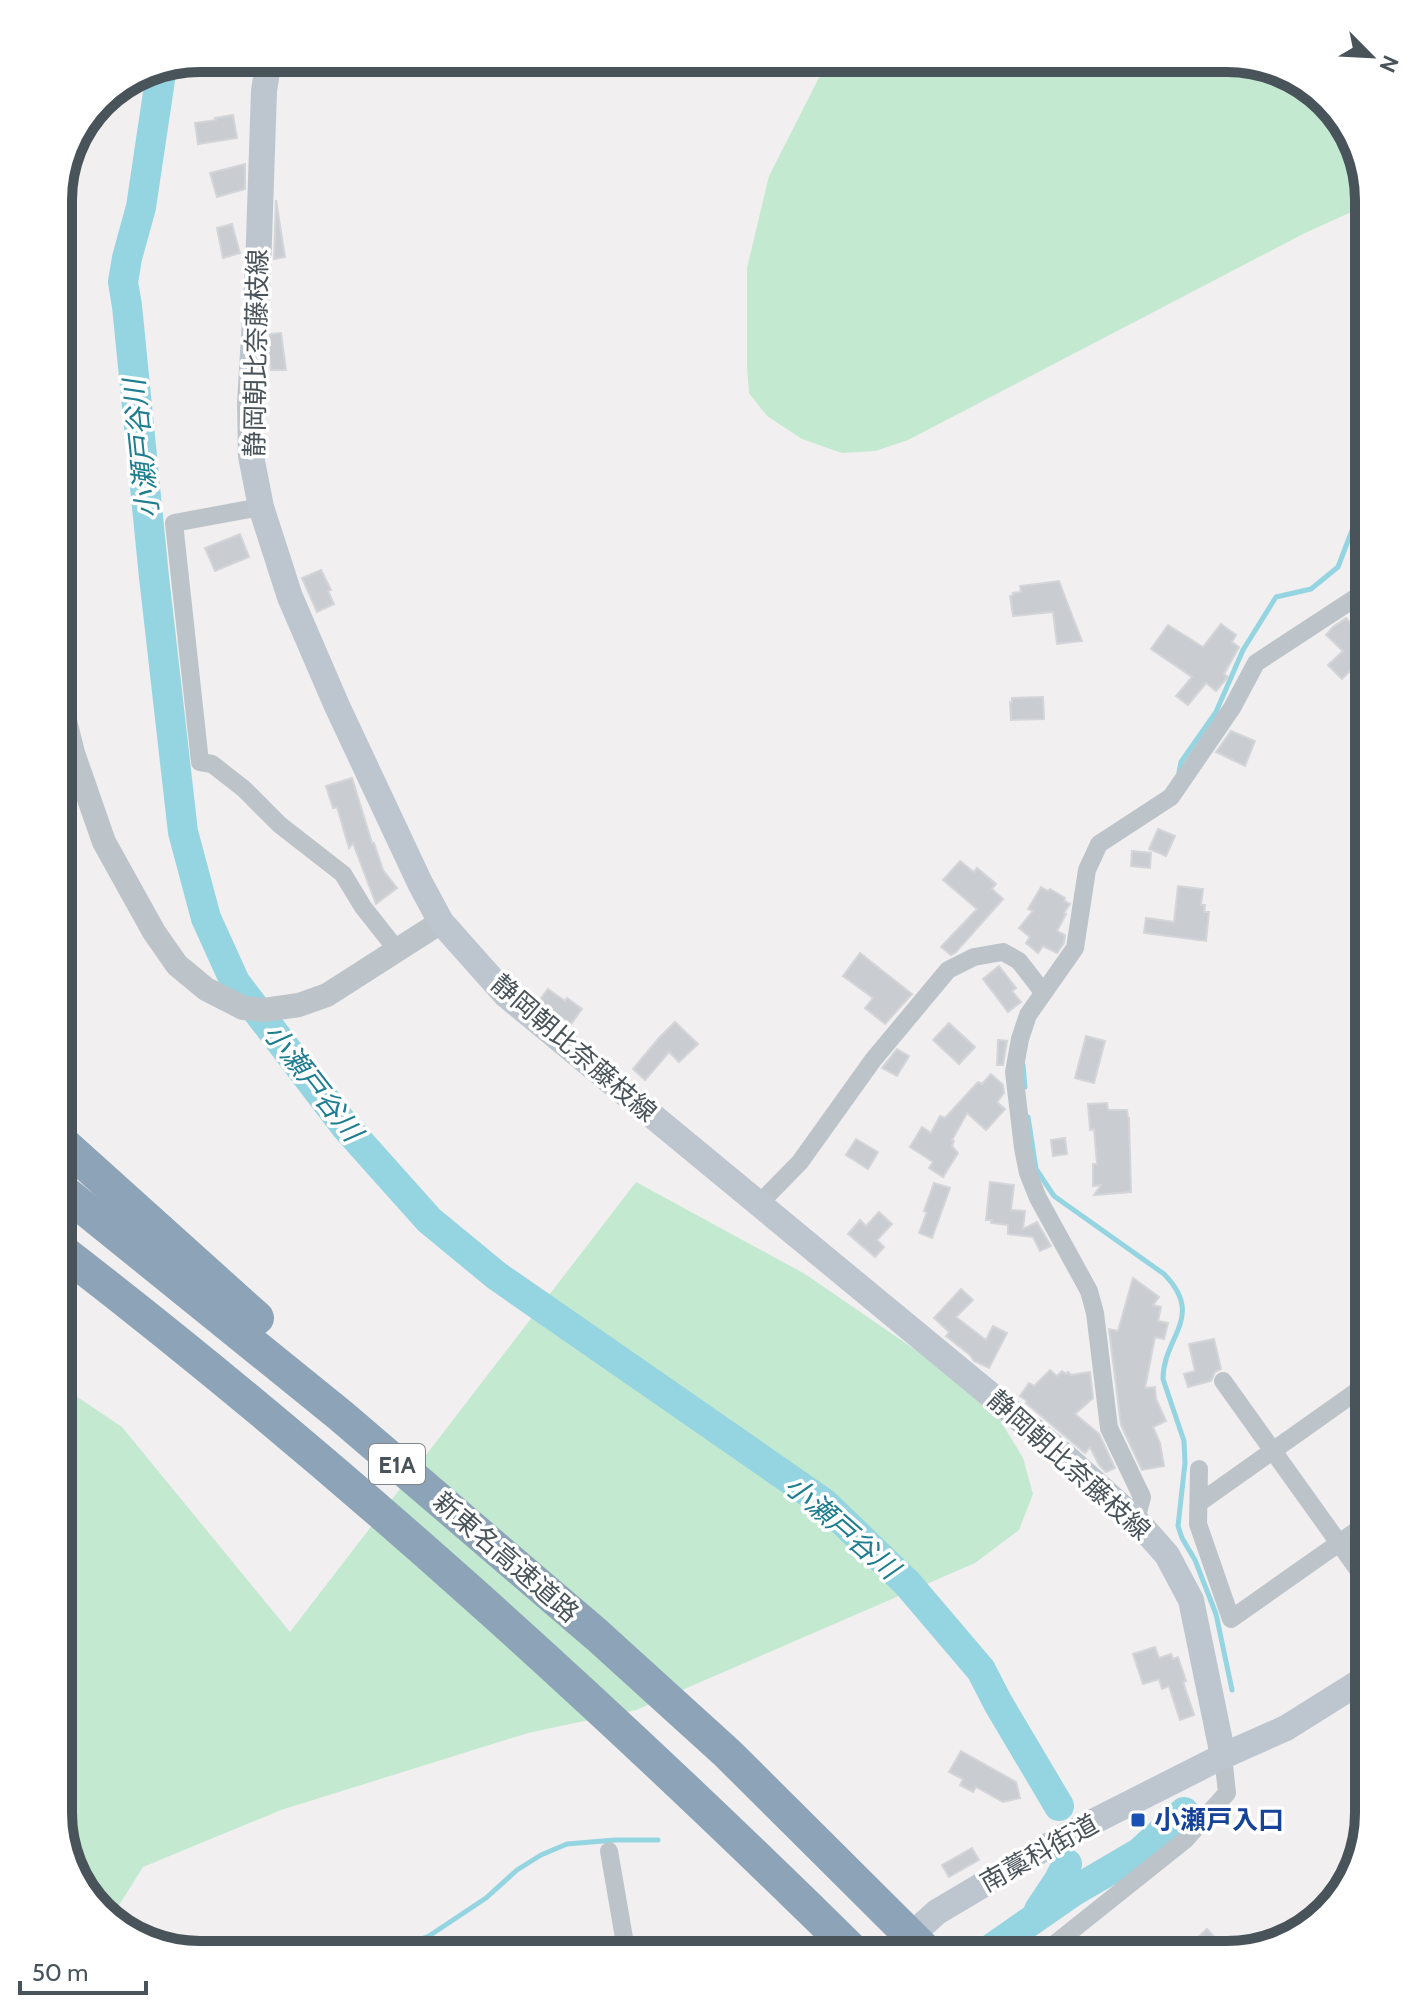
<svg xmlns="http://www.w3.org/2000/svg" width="1427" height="2013" font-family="Cabin,'Noto Sans JP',sans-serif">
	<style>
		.green { fill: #c3e9d0 }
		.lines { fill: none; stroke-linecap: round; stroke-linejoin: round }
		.stream { stroke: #95d4e1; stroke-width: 5 }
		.river { stroke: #95d4e1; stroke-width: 30 }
		.building { fill: #c9ccd1; stroke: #d4d5d9; stroke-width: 2 }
		.minor { stroke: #bcc4ca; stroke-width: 18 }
		.tertiary { stroke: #bcc4ca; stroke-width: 24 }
		.secondary { stroke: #bdc6ce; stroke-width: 26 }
		.motorway { stroke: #8da3b7; stroke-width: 34 }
		.transit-dot { fill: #1a4fb4; stroke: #fff; stroke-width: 3 }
		.labels { text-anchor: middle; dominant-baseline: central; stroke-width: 7; stroke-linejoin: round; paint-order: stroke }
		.shield { fill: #fff; stroke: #80878c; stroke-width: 2 }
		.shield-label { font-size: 24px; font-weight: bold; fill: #49535a }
		.street-label { font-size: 26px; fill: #49535a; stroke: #fff }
		.transit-label { font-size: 26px; font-weight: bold; fill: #164399; stroke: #fff; text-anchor: start }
		.water-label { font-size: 28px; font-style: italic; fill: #1e7e90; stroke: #fff }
		.rim { fill: none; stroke: #49535a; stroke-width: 10 }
	</style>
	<rect width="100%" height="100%" fill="#f1efef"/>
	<g class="green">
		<path d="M829,58H1236L1298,77L1350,129L1369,204L1305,233L908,440L875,451L842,453L802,439L767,416L749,393L747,366V268L769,176Z"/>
		<path d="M636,1182L805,1274L965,1384L995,1412L1023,1458L1033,1494L1019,1530L975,1563L636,1710L528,1733L281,1810L143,1867L111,1918L77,1884L58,1813V1384L122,1427L290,1632Z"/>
	</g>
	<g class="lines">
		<g class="stream">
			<path d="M1179,772L1181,762L1216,712L1243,650L1276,597L1311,589L1338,567L1369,486"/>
			<path d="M1023,1065L1025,1087"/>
			<path d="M1028,1117L1036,1169L1054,1196L1164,1274C1206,1317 1163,1336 1163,1379L1184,1441L1185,1463L1178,1526L1182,1538L1195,1560L1216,1614L1232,1690"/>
			<path d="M379,1955L429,1936L486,1898L517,1870L541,1855L567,1844L615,1840H658"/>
		</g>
		<g class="river">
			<path d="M161,73L141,207L127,258L123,282L127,306L154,577L183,832L206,918L235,982L345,1126L429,1220L497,1276L824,1503L907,1583L981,1670L998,1703L1059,1806"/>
			<path d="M1039,1910L1059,1880L1067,1864"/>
			<path d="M982,1955L1074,1891L1139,1853L1184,1812"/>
		</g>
	</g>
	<g class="building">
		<path d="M233,115L237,138L198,144L195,123L216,120L215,118Z"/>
		<path d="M245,164V189L217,197L210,173Z"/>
		<path d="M276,200L285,257L274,259Z"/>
		<path d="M232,224L240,253L223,258L217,228Z"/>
		<path d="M281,333L286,370H271L269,355L270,334Z"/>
		<path d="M240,534L249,557L215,571L205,548Z"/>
		<path d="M321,570L331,590L328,591L334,604L317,612L302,578Z"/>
		<path d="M1059,581L1068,605L1082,641L1057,644L1053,612L1013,616L1010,596L1013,595V593L1021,592L1020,586Z"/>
		<path d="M1346,618L1352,624L1355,620L1369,633V651L1342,679L1328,665L1343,651L1326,635L1333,627Z"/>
		<path d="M1221,624L1236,635L1232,642L1239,647L1224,674L1228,677L1216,691L1206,683L1188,705L1176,696L1192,677L1151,649L1168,625L1203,647Z"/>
		<path d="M1043,697L1044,719L1011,720L1010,702H1012V698Z"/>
		<path d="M1231,731L1255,741L1245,766L1216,752Z"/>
		<path d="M352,778L372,843H374L383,870L397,888L376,904L353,843L349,848L337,807L333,808L326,786Z"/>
		<path d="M1158,829L1175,836L1166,856L1149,849Z"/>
		<path d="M1132,851L1151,853L1150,868L1131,866Z"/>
		<path d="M960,861L974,872L977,868L996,884L992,889L1003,899L956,952L951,955L941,947L977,909L943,880Z"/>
		<path d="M1178,886L1203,889L1201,905H1205L1204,912H1209L1206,941L1144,933L1146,918L1174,922Z"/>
		<path d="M1041,887L1048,891L1050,889L1065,898L1064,901L1070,904L1064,913L1066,914L1057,931L1065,935L1064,943L1057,953L1043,946L1038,953L1026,943L1030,937L1019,928L1033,911L1028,909Z"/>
		<path d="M860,953L912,994L885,1024L865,1008L873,998L843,976Z"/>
		<path d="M999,966L1016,988L1012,991L1021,1002L1008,1012L983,979Z"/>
		<path d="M548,989L565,1001L567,998L582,1009L571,1024L539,1001Z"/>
		<path d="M675,1022L698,1044L679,1062L669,1052L645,1080L633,1069L659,1038Z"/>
		<path d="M949,1023L975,1047L959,1064L933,1040Z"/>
		<path d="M1086,1036L1105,1041L1094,1083L1075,1078Z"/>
		<path d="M998,1040L1007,1041L1003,1065H997Z"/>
		<path d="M897,1049L909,1056L897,1076L882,1068Z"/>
		<path d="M991,1074L1003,1085L1004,1093L997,1102L1005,1109L986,1130L967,1113L952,1140L954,1141L952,1146L958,1153L943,1177L929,1168L933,1162L910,1147L922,1127L931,1133L940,1116L945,1118L978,1082L982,1084Z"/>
		<path d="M1107,1103L1108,1110H1127L1128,1118H1129L1131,1192L1094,1195L1101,1185L1093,1186V1164H1097L1094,1129L1090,1130L1088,1104Z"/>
		<path d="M1065,1138L1067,1154L1053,1156L1051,1140Z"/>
		<path d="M856,1139L878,1152L868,1169L846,1155Z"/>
		<path d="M990,1182L1014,1185L1011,1210L1025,1211L1023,1229L1037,1222L1051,1246L1040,1251L1033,1237L1008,1234V1225L991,1223L992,1220H986Z"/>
		<path d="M934,1183L950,1188L932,1238L919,1233L927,1212L924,1211Z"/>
		<path d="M879,1212L892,1224L877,1240L884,1247L875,1257L848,1234L860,1220L866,1226Z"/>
		<path d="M1133,1278L1159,1297L1153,1305L1161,1307L1158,1321L1168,1323L1164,1339L1155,1337L1145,1388L1155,1387L1156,1399L1166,1421L1153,1427L1160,1443L1164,1466L1142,1470L1121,1425L1109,1329L1118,1331Z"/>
		<path d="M961,1289L973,1300L956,1317L986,1340L993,1326L1007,1333L989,1368L974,1361L970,1355L946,1336L949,1332L934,1318Z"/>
		<path d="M1214,1339L1221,1369L1215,1372L1211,1381L1188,1387L1184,1374L1195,1371L1189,1344Z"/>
		<path d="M1050,1370L1057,1376L1062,1371L1066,1374L1068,1372L1071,1375L1090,1372L1093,1398L1075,1414L1099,1434L1115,1468L1106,1472L1099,1465L1090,1447L1085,1453L1026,1403L1027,1401L1020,1396L1029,1383L1034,1386Z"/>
		<path d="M1155,1647L1159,1658L1171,1654L1173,1659L1178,1657L1186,1681L1183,1682L1194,1715L1180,1720L1169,1686L1162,1689L1159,1679L1143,1684L1133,1654Z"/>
		<path d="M961,1751L1016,1782L1020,1798L1003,1802L976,1787L973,1792L960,1785L963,1779L949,1772Z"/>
		<path d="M972,1848L979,1860L949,1877L942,1865Z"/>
		<path d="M1207,1929L1220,1943L1207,1955L1194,1941Z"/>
	</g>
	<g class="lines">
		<g class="minor">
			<path d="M261,507L174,523L200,762L212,764L244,789L280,825L343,874L363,907L397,950"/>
			<path d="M759,1204L800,1162L873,1060L948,970L974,957L1003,952L1019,961L1043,992"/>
			<path d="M1223,1381L1369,1585"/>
			<path d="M1199,1469L1198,1524L1231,1619L1369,1522"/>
			<path d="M1199,1503L1360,1389L1369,1393"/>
			<path d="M1136,1520L1142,1497L1109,1428L1095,1313L1089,1291L1038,1198L1028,1173L1023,1148L1014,1072L1020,1039L1028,1015L1075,948L1087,870L1099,844L1171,797L1232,708L1256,663L1369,589"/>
			<path d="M609,1851L627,1955"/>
			<path d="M1041,1955L1185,1840L1227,1793L1223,1756"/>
		</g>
		<path class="tertiary" d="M58,693L73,753L104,842L154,932L177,965L206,989L243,1008L264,1010L299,1005L327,995L441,922"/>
		<g class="secondary">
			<path d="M269,58L264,91L258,269L250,403L251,456L261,507L290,597L337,706L420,883L441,922L506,995L1068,1459L1136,1520L1167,1555L1191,1600L1223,1756"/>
			<path d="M889,1955L937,1912L1063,1837L1223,1756L1286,1728L1369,1676"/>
		</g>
		<g class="motorway">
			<path d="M58,1139L257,1318"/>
			<path d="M58,1187L340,1415L597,1635L727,1753L930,1955"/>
			<path d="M58,1248C340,1465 604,1706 857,1955"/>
		</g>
	</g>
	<rect class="transit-dot" x="1130" y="1812" width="16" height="16" rx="4"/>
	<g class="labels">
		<rect class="shield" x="369" y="1444" width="56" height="40" rx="6"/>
		<g class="shield-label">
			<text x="397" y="1464">E1A</text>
		</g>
		<g class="street-label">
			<text transform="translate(256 353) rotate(-89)">静岡朝比奈藤枝線</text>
			<text transform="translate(574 1048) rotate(41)">静岡朝比奈藤枝線</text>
			<text transform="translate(1069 1465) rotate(42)">静岡朝比奈藤枝線</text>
			<text transform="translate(506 1557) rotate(41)">新東名高速道路</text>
			<text transform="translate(1039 1853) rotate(-29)">南藁科街道</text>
		</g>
		<g class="transit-label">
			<text x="1154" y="1820">小瀬戸入口</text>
		</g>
		<g class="water-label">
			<text transform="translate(141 449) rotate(-96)">小瀬戸谷川</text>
			<text transform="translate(313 1082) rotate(52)">小瀬戸谷川</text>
			<text transform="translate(842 1527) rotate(41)">小瀬戸谷川</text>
		</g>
	</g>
	<path d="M0 0H1427V2013H0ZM200 72H1227A128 128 0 0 1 1355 200V1813A128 128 0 0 1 1227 1941H200A128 128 0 0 1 72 1813V200A128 128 0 0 1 200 72Z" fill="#fff" fill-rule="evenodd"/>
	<path class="rim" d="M200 72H1227A128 128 0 0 1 1355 200V1813A128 128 0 0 1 1227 1941H200A128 128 0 0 1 72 1813V200A128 128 0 0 1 200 72Z"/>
	<g transform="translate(1371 56) rotate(114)" stroke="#ffffff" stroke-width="6" paint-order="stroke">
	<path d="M0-6L14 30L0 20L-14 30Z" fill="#49535a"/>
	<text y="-12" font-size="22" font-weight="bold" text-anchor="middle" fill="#49535a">N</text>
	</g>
	<path d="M20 1981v12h126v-12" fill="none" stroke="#49535a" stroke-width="4"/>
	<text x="32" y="1981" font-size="24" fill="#49535a" stroke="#ffffff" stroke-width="6" paint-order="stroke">50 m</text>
</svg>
